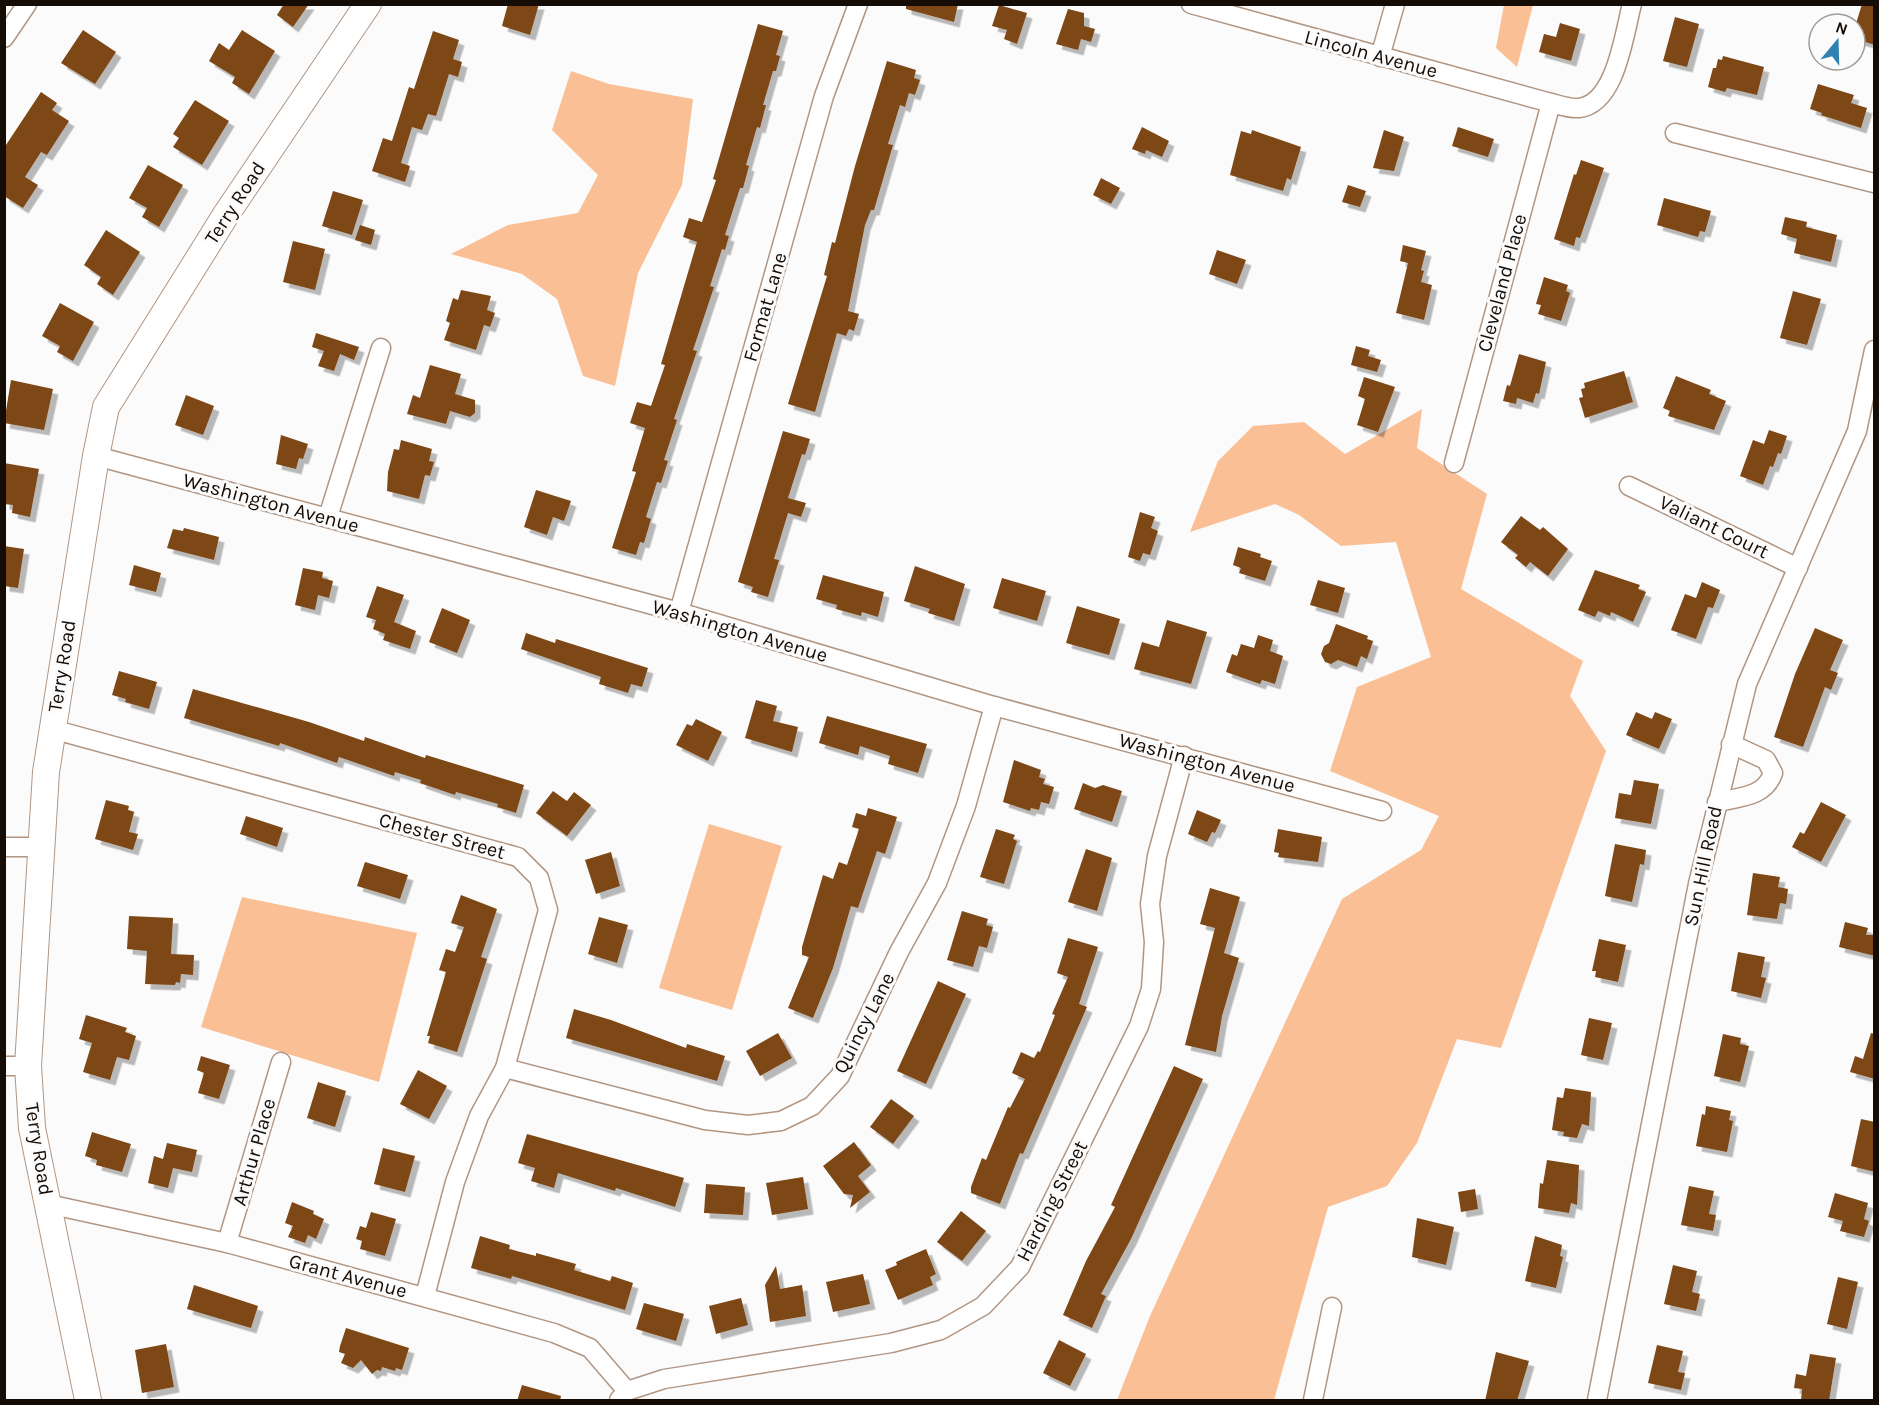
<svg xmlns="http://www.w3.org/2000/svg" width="1879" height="1405" font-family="Karla,sans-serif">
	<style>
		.green { fill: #fabf94 }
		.building { fill: #7d4615; filter: url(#shadow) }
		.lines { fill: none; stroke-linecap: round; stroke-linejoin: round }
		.street-casing { stroke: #b19683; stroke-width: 21 }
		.secondary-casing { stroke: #b19683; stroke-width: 28 }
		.street { stroke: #fff; stroke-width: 18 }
		.secondary { stroke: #fff; stroke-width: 26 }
		.labels { text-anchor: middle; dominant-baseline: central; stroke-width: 6; stroke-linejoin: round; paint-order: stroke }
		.street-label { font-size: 20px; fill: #150c06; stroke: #fbfbfb }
	</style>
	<defs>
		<filter id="shadow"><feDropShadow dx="5.5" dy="5.5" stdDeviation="0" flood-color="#0004"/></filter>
	</defs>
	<rect width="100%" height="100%" fill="#fbfbfb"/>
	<g class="green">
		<path d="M1504,5H1533L1517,67L1496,48Z"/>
		<path d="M571,71L609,84L693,99L682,185L638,273L615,386L583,376L557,299L522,274L451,254L508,225L578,213L598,175L552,130Z"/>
		<path d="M1422,409L1417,448L1487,494L1461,589L1583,661L1570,696L1606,751L1501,1048L1457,1039L1417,1143L1387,1186L1328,1207L1274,1400H1117L1150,1316L1342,899L1421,850L1439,816L1330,771L1357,687L1431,657L1396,542L1341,546L1299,515L1275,504L1190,532L1218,461L1253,426L1304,422L1345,454Z"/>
		<path d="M709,824L782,846L732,1010L659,988Z"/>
		<path d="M242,897L417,933L379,1082L201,1027Z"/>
	</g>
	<g class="building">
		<path d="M284,4H309L293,27L277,15Z"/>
		<path d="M508,4H539L530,35L502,26Z"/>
		<path d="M906,4H958L954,22L906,9Z"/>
		<path d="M1862,4H1875V45L1855,39V27Z"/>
		<path d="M999,5L1027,13L1017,44L1004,39L1007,30L992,26Z"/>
		<path d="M1068,9L1084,13V26L1095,29L1091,42L1081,39L1078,50L1056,44Z"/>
		<path d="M1675,17L1699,24L1687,67L1663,61Z"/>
		<path d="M1560,23L1580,29L1571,61L1539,52L1544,34L1556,37Z"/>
		<path d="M758,24L783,31L776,55L780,56L776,71H773L763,105H766L760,128L757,127L746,165L749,166L743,188H740L725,235L729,236L725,250L722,249L710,286L714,287L693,350L697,351L674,419L677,420L664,460L668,461L661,483L657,482L646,517L651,519L644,543L640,542L636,555L612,548L636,472L632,471L645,428L630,423L637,402L651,406L665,365L661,364L697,242L683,237L689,218L702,222L716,180L713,179Z"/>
		<path d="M83,30L116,52L95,84L61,63Z"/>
		<path d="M242,30L275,51L249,94L232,83L235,77L209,61L219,43L229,50Z"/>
		<path d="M433,31L459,40L453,59L462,62L458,77L449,74L436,116L428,114L422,130L412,127L401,163L410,166L405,182L372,171L383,138L392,141L409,87L414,89Z"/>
		<path d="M1723,56L1764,67L1757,95L1727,88L1725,92L1708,87L1713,68H1716L1718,59L1722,60Z"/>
		<path d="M887,61L916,70L914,78L920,80L915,95L909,93L905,107L900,105L888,144L893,145L874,210H871L865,225L848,311L859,314L854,331L849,329L846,336L837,333L815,412L788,404L827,276L824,275L832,242L835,243L855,166Z"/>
		<path d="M1818,84L1854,95L1851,103L1867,108L1861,128L1821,115L1822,113L1810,109Z"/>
		<path d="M41,92L57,103L52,110L69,121L47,155L41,152L25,177L38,185L23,208L4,196V148Z"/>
		<path d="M195,100L229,121L202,165L173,147L179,138L173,134Z"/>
		<path d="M1142,127L1169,141L1162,157L1146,150L1145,154L1132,149Z"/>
		<path d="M1458,127L1494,139L1488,157L1452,146Z"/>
		<path d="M1252,130L1301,147L1291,180L1287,178L1283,191L1230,175L1241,131L1251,134Z"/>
		<path d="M1384,130L1404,137L1394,171L1373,168Z"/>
		<path d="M1581,160L1604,168L1580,238L1576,237L1574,246L1554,239L1574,174L1576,175Z"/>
		<path d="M148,165L183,185L159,227L142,217L147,208L129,198Z"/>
		<path d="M1101,178L1120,188L1111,204L1093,195Z"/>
		<path d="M1348,185L1366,191L1360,207L1342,202Z"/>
		<path d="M333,191L363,200L352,235L322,226Z"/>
		<path d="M1664,198L1711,211L1705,232L1700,231L1698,237L1657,225Z"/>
		<path d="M1785,217L1807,222L1806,227L1837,235L1831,262L1794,253L1797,239L1781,234Z"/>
		<path d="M360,225L375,230L371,245L355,240Z"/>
		<path d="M106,230L140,252L113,295L97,284L101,277L84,265Z"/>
		<path d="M293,241L325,249L315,290L283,282Z"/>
		<path d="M1403,245L1426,251L1421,270L1424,271L1421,282L1432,285L1424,320L1396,313L1408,263L1400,261Z"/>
		<path d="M1217,250L1246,260L1237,284L1209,274Z"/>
		<path d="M1544,277L1568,285L1566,291L1570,293L1561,321L1538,314L1541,305L1536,304Z"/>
		<path d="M461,290L491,296L487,310L495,313L490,327L484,325L476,350L444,340L450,323L446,321L453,298L458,300Z"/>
		<path d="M1793,291L1821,299L1807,345L1780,338Z"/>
		<path d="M60,303L94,322L73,361L57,352L60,346L42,336Z"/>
		<path d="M316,333L359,347L354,360L340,354L334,371L318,366L324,351L312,347Z"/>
		<path d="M1356,346L1370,350L1368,356L1381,360L1377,372L1351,365Z"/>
		<path d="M1519,354L1546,362L1539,394L1536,393L1533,403L1517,398L1516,404L1503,401L1507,385L1510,386Z"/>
		<path d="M430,365L461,374L455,394L475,400V413L470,417L450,411L446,424L407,414L413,395L420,398Z"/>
		<path d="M1624,371L1633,402L1585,418L1579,398L1583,397L1581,389L1585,388L1584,383Z"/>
		<path d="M1676,376L1711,390L1709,394L1726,401L1714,430L1668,416L1670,411L1663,408Z"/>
		<path d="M1364,377L1395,387L1378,432L1357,425L1365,399L1358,396Z"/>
		<path d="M11,380L53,389L44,430L4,423Z"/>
		<path d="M186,395L214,406L203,435L175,425Z"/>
		<path d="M1769,430L1787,436L1781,454L1778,453L1773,467L1770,466L1763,485L1740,476L1753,440L1764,444Z"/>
		<path d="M783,431L810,439L805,455L802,454L788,498L806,503L801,517L788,513L774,559L779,560L768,597L751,592L753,587L738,582Z"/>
		<path d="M281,435L308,444L303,459L299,458L296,469L276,464Z"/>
		<path d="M401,440L432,449L429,461L434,462L430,476L425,475L419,499L387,491L388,472L394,449L399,450Z"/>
		<path d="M4,463L39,469L30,517L12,513L13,505L4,504Z"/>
		<path d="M536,490L571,501L564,521L553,517L547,535L524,527Z"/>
		<path d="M1140,512L1155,517L1151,528L1158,531L1150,555L1143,553L1140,561L1128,557Z"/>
		<path d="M1521,516L1540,530L1543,527L1568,549L1548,576L1530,562L1526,567L1515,558L1518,555L1501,542Z"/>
		<path d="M184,528L219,537L214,560L167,548L173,529L183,531Z"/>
		<path d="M4,546L24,549L18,588L4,586Z"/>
		<path d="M1238,547L1261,554L1260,557L1272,561L1265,581L1239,573L1241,568L1233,565Z"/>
		<path d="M134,565L161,573L156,592L129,585Z"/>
		<path d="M915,566L965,584L954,621L928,613L930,609L904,601Z"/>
		<path d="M303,568L323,572L322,578L333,581L329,598L318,595L315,610L295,605Z"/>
		<path d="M1595,570L1640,585L1638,589L1646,592L1633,622L1611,612L1610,616L1598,611L1595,617L1578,610Z"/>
		<path d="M823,575L884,592L878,617L862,612L861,616L836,609L837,605L816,599Z"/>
		<path d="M1002,578L1046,591L1037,621L993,608Z"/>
		<path d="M1318,580L1345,588L1338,613L1310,605Z"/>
		<path d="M1702,582L1720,590L1713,608L1708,607L1696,639L1671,630L1685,594L1696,598Z"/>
		<path d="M377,586L404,595L394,622L416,631L410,649L383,640L385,634L373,629L376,620L366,617Z"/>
		<path d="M1077,606L1120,619L1109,655L1066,643Z"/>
		<path d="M442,608L470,620L457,653L429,642Z"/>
		<path d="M1167,620L1207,632L1191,684L1134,669L1142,642L1159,647Z"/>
		<path d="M1336,624L1368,636L1367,639L1373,641L1367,659L1361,656L1357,667L1338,660L1331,664L1325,662L1321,654L1324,646L1329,643Z"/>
		<path d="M1815,628L1843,640L1830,670L1838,673L1831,690L1825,687L1803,747L1774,737L1795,674Z"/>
		<path d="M526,633L555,643L556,639L648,668L642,687L631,684L628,693L599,684L601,677L521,649Z"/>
		<path d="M1258,635L1273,640L1270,651L1283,656L1275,684L1262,680L1260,684L1226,672L1232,654L1237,656L1241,644L1254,648Z"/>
		<path d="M119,671L157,682L149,709L125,702L126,699L112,695Z"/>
		<path d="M193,689L309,722L364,741L365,737L425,758L426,755L524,785L516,813L497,807L498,804L456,792L455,795L420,783L421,780L395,772L394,776L339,757L337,763L280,743L279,746L184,718Z"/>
		<path d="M756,700L777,706L773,721L798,727L792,752L745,738Z"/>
		<path d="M1636,712L1652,719L1655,712L1672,719L1659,749L1626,735Z"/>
		<path d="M827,716L927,744L918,773L888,764L890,756L860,746L858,755L819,743Z"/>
		<path d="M696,719L722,732L708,761L676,745L687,724L692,726Z"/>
		<path d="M1014,760L1041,770L1039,777L1045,779L1043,784L1054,787L1049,804L1041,802L1039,810L1031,808L1030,811L1003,802Z"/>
		<path d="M1634,780L1659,784L1651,824L1615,818L1619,793L1631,795Z"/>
		<path d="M1083,783L1095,788L1103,785L1122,791L1112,822L1074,809Z"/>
		<path d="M553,791L567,801L574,792L591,805L567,836L536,813Z"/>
		<path d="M106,800L129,806L128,810L134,812L129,832L138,834L133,850L95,839Z"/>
		<path d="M1821,802L1846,815L1821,862L1792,847L1800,832L1804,834Z"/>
		<path d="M868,808L897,817L885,854L877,851L858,908L851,906L833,968L813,1018L788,1008L809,957L802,955V947L823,875L833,879L839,862L847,865L859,829L852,827L856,813L866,816Z"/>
		<path d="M1197,810L1221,820L1215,833L1212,832L1207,842L1188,834Z"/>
		<path d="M246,816L283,828L277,847L240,834Z"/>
		<path d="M996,829L1015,835L1013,839L1017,841L1004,884L980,877Z"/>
		<path d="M1278,829L1322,837L1318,862L1278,857L1279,853L1274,852Z"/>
		<path d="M1615,844L1646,850L1644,865L1640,864L1632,902L1605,896Z"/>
		<path d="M1086,849L1112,858L1097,911L1068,902Z"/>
		<path d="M611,852L620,886L596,894L585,860Z"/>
		<path d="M365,862L408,875L400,899L357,886Z"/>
		<path d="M1753,873L1780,877L1778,887L1788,889L1786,904L1780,903L1777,919L1747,915Z"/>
		<path d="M1210,888L1240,897L1224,953L1239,958L1222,1016L1216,1052L1185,1045L1215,928L1200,924Z"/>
		<path d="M461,895L497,909L481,957L487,959L457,1052L428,1043L430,1036H427L446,972L439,970L446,949L455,952L464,927L451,923Z"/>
		<path d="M962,911L988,919L986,925L993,927L987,948L979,946L973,967L947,960Z"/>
		<path d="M129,916L173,918L171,954L194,955L193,975L181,974L180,983L176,982L175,985L145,984L147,951L127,949Z"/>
		<path d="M599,917L628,925L617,963L588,954Z"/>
		<path d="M1845,922L1868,928L1866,935H1875V956L1839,947Z"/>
		<path d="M1068,938L1098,947L1079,1004L1087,1007L1023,1154L1020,1153L1000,1204L971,1193V1187L982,1158L986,1160L1008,1107L1010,1108L1025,1079L1012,1073L1021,1052L1034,1058L1038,1051L1040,1052L1055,1015L1052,1014L1068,977L1057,973Z"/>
		<path d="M1599,939L1626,945L1618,982L1595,977L1596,971H1592Z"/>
		<path d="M1738,952L1765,957L1761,977L1766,978L1761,998L1731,991Z"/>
		<path d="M938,981L966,994L926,1084L897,1071Z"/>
		<path d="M574,1009L611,1020L686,1048L687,1044L725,1056L717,1081L566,1038Z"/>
		<path d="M86,1015L127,1028L125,1032L136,1036L129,1060L117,1057L110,1080L83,1072L92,1043L79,1039Z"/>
		<path d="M1589,1018L1612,1023L1603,1060L1581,1055Z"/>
		<path d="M778,1033L792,1058L760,1076L746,1051Z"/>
		<path d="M1871,1033L1875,1034V1079L1850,1072L1855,1056L1863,1059Z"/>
		<path d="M1723,1034L1741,1038L1740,1044L1749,1046L1740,1082L1714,1076Z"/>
		<path d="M201,1056L230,1065L219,1099L198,1093L204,1073L197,1070Z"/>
		<path d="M1174,1066L1203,1079L1131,1239L1101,1294L1106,1296L1092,1328L1063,1315L1086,1261L1115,1207L1111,1205Z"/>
		<path d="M418,1070L447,1086L429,1119L400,1104Z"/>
		<path d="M318,1082L346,1091L335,1127L307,1118Z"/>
		<path d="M1565,1088L1591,1092L1589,1126L1582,1124L1577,1138L1563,1136L1564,1132L1552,1130L1557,1097L1563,1098Z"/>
		<path d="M891,1099L914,1116L893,1144L870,1127Z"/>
		<path d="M1706,1106L1731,1111L1729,1120L1733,1121L1727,1152L1696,1146L1702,1114L1705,1115Z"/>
		<path d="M1861,1119L1875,1122V1172L1851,1166Z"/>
		<path d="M92,1132L131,1144L122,1172L96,1165L97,1160L85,1156Z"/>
		<path d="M527,1134L684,1178L675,1207L616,1188L615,1191L558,1173L554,1188L531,1181L535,1168L518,1163Z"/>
		<path d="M854,1142L871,1165L858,1176L870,1192L850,1208L853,1195L844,1194L823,1166Z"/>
		<path d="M167,1143L197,1150L192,1172L173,1168L168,1188L148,1183L154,1156L163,1159Z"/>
		<path d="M383,1148L415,1156L405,1192L374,1184Z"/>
		<path d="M1547,1160L1579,1165L1577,1205L1571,1203L1569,1213L1538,1208L1540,1183L1543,1184Z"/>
		<path d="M803,1177L808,1209L772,1215L766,1183Z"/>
		<path d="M706,1184L745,1187L743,1215L704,1213Z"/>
		<path d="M1689,1186L1714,1191L1709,1214L1716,1215L1713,1231L1681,1225Z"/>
		<path d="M1475,1189L1478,1209L1461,1212L1458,1192Z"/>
		<path d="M1835,1193L1868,1203L1864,1219L1869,1221L1864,1237L1840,1231L1843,1221L1828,1217Z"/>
		<path d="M292,1202L314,1211L313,1214L324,1219L316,1239L308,1235L305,1243L288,1237L293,1226L285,1223Z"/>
		<path d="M961,1211L986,1231L962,1261L937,1242Z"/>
		<path d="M371,1212L396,1219L385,1256L360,1249L362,1241L356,1239L360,1226L366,1228Z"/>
		<path d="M1417,1218L1454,1227L1446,1265L1412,1257Z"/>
		<path d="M480,1236L510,1245L509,1249L536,1256V1253L576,1264L574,1270L610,1281L612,1276L633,1283L625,1310L512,1276L511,1279L471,1268Z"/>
		<path d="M1535,1236L1562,1245L1560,1256L1563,1257L1556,1288L1525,1281Z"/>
		<path d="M926,1249L936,1274L930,1277L933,1285L898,1300L885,1270L897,1265L896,1262Z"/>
		<path d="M1673,1265L1697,1271L1692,1292L1700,1294L1696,1311L1664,1304Z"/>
		<path d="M776,1266L780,1289L802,1285L806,1316L770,1322L765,1285Z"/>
		<path d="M863,1274L870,1304L833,1312L826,1282Z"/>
		<path d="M1838,1277L1858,1282L1847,1329L1827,1324Z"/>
		<path d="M194,1285L258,1306L251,1328L187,1309Z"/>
		<path d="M741,1298L748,1325L716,1334L709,1306Z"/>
		<path d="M644,1303L684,1314L676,1341L636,1329Z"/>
		<path d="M346,1328L409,1348L402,1370L396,1368L395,1371L382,1367L381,1371L377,1370L372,1374L361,1360L353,1368L341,1363L345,1354L339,1352L340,1346Z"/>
		<path d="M1059,1340L1086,1354L1070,1386L1043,1373Z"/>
		<path d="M166,1344L174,1387L142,1393L135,1350Z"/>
		<path d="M1657,1345L1683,1351L1678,1372L1685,1373L1681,1390L1648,1383Z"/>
		<path d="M1496,1352L1529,1361L1517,1401H1485Z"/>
		<path d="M1810,1354L1836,1358L1829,1401H1801L1802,1389L1794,1388L1796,1374L1806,1376Z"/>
		<path d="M522,1385L561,1396L560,1401H517Z"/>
	</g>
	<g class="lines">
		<defs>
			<g id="street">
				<path d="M1191,4L1551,103C1559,105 1571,109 1579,108C1616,104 1624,34 1632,4"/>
				<path d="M4,38L27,4"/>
				<path d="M1380,57L1395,4"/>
				<path d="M1675,133L1874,183"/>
				<path d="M96,456L679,612L994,706L1382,811"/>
				<path d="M1454,463L1551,103"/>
				<path d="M1629,486L1798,568"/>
				<path d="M328,517L381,348"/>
				<path d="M679,612L824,96L858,4"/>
				<path d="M52,729L518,857L539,878L548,910L505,1068L479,1116L455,1182L425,1296"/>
				<path d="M1717,802C1740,797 1765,797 1773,773L1766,760L1731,744"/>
				<path d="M4,847H41"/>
				<path d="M4,1066H28"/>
				<path d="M505,1068L705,1120L748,1125L781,1121L812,1106L840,1076L899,952L937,883L966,806L994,706"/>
				<path d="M48,1204L227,1243L554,1333L590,1348L627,1391"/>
				<path d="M227,1243L281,1062"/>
				<path d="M619,1400L627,1391L664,1379L891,1343L941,1330L983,1306L1020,1267L1139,1026L1151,989L1154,942L1150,904L1157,856L1184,756"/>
				<path d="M1313,1400L1332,1307"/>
				<path d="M1597,1400L1698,884L1747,684L1857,431L1874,350"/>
			</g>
			<path id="secondary" d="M88,1400L32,1128L28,1066L46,772L96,456L106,407L227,213L368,4"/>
		</defs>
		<use href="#street" class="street-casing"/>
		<use href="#secondary" class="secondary-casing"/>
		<use href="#street" class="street"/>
		<use href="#secondary" class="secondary"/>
	</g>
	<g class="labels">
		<g class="street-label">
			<text transform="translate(1371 54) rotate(15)">Lincoln Avenue</text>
			<text transform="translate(235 203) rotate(-57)">Terry Road</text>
			<text transform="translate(1502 283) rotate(-75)">Cleveland Place</text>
			<text transform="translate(765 307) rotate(-74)">Format Lane</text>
			<text transform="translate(271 503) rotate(15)">Washington Avenue</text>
			<text transform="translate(1714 527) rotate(26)">Valiant Court</text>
			<text transform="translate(740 631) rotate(16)">Washington Avenue</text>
			<text transform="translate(62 666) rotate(-81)">Terry Road</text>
			<text transform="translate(1207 763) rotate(15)">Washington Avenue</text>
			<text transform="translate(442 836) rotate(15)">Chester Street</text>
			<text transform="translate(1703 866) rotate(-78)">Sun Hill Road</text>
			<text transform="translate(864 1023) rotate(-63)">Quincy Lane</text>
			<text transform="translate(39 1149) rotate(81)">Terry Road</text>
			<text transform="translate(254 1152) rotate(-74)">Arthur Place</text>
			<text transform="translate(1052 1201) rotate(-63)">Harding Street</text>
			<text transform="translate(348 1276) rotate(15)">Grant Avenue</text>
		</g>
	</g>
	<rect width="1879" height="1405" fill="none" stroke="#150c06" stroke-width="12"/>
	<g transform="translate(1837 42) rotate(19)"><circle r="28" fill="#fbfbfb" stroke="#9f9b99" stroke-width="1.5"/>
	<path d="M0-4.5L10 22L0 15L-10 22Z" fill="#2f81b2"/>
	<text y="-9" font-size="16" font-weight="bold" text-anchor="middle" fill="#150c06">N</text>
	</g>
</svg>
